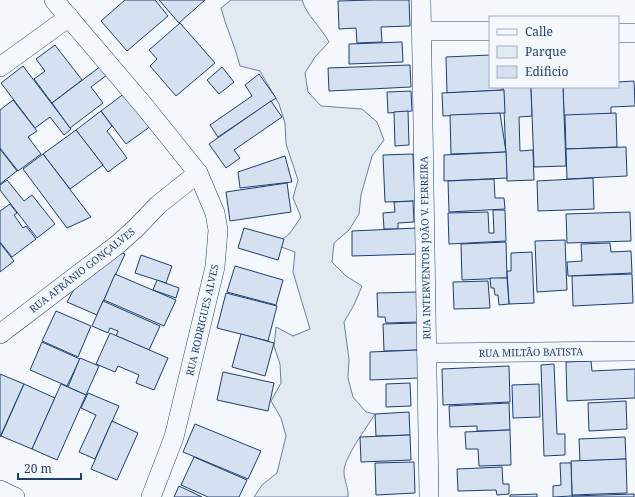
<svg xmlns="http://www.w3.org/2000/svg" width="635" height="497" font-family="'Noto Serif',serif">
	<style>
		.green { fill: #e3e9f0; stroke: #687fa3 }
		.building { fill: #d5e0f0; stroke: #1d3f73 }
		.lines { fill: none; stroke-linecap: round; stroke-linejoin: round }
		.minor-casing { stroke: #1d3f73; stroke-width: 20 }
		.minor { stroke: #f4f7fb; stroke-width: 19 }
		.labels { text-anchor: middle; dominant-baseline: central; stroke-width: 3; stroke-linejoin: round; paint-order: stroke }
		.street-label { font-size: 10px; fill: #1d3f73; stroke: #f4f7fb }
	</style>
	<rect width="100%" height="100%" fill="#f4f7fb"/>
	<path class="green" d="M231,0H302C307,16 321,27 329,42L315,57L305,73L308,92L321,106L362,109L377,122L384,140L372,156L361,195L359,214L349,230L334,243L332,262L346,276L362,286L354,305L344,322L349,359L348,378L353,397L366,412L375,414C367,427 343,459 344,472C344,481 349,488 348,497H254L262,485L277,473L286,436L281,418L271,401L281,383L280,364L274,346L276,327L293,336L310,329L293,272L295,252L276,245L290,233L301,217L293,198L298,180L286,144L285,123L279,104L260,71L240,66C235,45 226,28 221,8Z"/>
	<g class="building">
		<path d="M125,0H155L168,16L127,51L101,21Z"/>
		<path d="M159,0H205L179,23Z"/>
		<path d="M373,0H409L410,26L381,27L382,42L357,43L356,28L339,29L338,1Z"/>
		<path d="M180,23L215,63L176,96L150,66L157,59L149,50Z"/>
		<path d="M402,42L403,62L349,64V44Z"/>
		<path d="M55,45L82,80L52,103L34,79L45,71L36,59Z"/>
		<path d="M490,55V87H503L504,90L447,93L446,57Z"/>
		<path d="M410,65L411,87L329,91L328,68Z"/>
		<path d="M23,66L71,129L64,135L50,117L35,128L1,83Z"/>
		<path d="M101,66L107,75L91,87L103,103L70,128L52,103Z"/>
		<path d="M222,67L234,82L219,94L207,80Z"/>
		<path d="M259,74L276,98L218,137L210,125L252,96L245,85Z"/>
		<path d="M634,81L635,106L611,107V114L564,116L563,87H618V82Z"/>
		<path d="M503,87H531L532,116L519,117L520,151L533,150L534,180L507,181Z"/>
		<path d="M531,87H563L566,166L534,167Z"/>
		<path d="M129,90L155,123L126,144L101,111Z"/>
		<path d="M504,90L505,113L443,116L442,93Z"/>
		<path d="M411,91L412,111L388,113L387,92Z"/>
		<path d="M13,100L37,131L28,137L41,154L18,171L0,148V110Z"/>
		<path d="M271,101L282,117L234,150L240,158L226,168L209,144Z"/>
		<path d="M101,111L112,126L107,131L127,158L108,172L76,130Z"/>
		<path d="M408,111L409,145L395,146L394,112Z"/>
		<path d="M500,113L506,152L451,154L450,115Z"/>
		<path d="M616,113L617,147L566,149L565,115Z"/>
		<path d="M76,130L103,165L70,189L43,154Z"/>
		<path d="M626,147L627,176L567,179L566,149Z"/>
		<path d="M0,149L17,171L0,184Z"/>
		<path d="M506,152L507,178L444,181V155Z"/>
		<path d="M43,154L91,217L67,228L23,169Z"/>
		<path d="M413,154L415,201L385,202L383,155Z"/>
		<path d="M285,156L292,182L240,188L238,172Z"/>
		<path d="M593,178L594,209L538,211L537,181Z"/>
		<path d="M494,179L495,198H504L505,209L449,212L448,181Z"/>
		<path d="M7,180L24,201L32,195L55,224L37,238L0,190V185Z"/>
		<path d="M287,183L291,212L230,221L226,192Z"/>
		<path d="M413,201L414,222L398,223V229H384L383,213L395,212L394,202Z"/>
		<path d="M10,204L17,213L14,215L23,228L26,226L36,239L12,257L0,242V211Z"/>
		<path d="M493,210H505L506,241L449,244L448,213L488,212L489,233H494Z"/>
		<path d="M630,212L631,241L567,243L566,214Z"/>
		<path d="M244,228L284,239L278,260L238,248Z"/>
		<path d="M417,228L418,254L352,256V231Z"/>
		<path d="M565,240L567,290L537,292L535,241Z"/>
		<path d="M506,242L507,278L462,280L461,244Z"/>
		<path d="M0,243L14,261L0,272Z"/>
		<path d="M610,243L611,252L631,251L632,273L568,276L567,262L582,261L581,244Z"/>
		<path d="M120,252L125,254L97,315L67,302L79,280Z"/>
		<path d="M532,252L534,303L509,304L507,271H511V253Z"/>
		<path d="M141,255L172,266L166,283L135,273Z"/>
		<path d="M235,266L283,280L276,305L227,292Z"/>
		<path d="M115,274L176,300L164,326L104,300Z"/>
		<path d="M632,274L633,303L573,306L572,276Z"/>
		<path d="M490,278H507L509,304L499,305L498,295H495L494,288H491Z"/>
		<path d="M157,280L179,288L176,298L153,290Z"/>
		<path d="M488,281L490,308L454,309L453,282Z"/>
		<path d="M418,292L419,322L386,323L385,317H378L377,293Z"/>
		<path d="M226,293L277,306L268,341L217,328Z"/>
		<path d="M103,301L160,326L149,350L116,336L118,331L110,328L108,333L92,326Z"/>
		<path d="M56,311L91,326L78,357L42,341Z"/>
		<path d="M418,323L419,350L384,351L383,324Z"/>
		<path d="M110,333L168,358L154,390L136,383L139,375L118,366L115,372L96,364Z"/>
		<path d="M241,334L274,343L265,376L232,367Z"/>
		<path d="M42,342L80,359L67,386L30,370Z"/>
		<path d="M419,350L420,378L370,380V352Z"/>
		<path d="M80,358L99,366L86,395L68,387Z"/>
		<path d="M591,361L592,371L635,369V398L567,401L566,362Z"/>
		<path d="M554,364L557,434H565V455L544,456L541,365Z"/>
		<path d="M509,366L510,402L443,405L442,369Z"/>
		<path d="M223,372L274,383L268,411L217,400Z"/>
		<path d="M0,374L24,384L0,437Z"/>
		<path d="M410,383L411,406L386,407V384Z"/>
		<path d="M24,384L55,398L32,449L1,436Z"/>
		<path d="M61,384L86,395L57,460L32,449Z"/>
		<path d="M539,384L540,417L513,418L512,385Z"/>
		<path d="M88,393L119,406L95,459L79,452L96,415L81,408Z"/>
		<path d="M626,401L627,429L589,431L588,403Z"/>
		<path d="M509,403L510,430L477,431V426L450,427L449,406Z"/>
		<path d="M409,412L410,435L376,436L375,414Z"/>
		<path d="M112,421L138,433L117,480L91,469Z"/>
		<path d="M195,424L261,451L248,479L183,452Z"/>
		<path d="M510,430L511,465L479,466L478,449H466L465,432Z"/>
		<path d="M410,435L411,460L361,462L360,437Z"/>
		<path d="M625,437L626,459L580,461L579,439Z"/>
		<path d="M194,457L247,480L239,497H208L181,485Z"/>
		<path d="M626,459L627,493L572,495L571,461Z"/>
		<path d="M414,462L415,493L376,495L375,463Z"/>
		<path d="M560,463H571L572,496L553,497V486L561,485Z"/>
		<path d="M502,467L503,484H509V494L497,495L496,490L458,491L457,469Z"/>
		<path d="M179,486L202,497H174Z"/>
		<path d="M537,494V497H510V495Z"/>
		<path d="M634,494V497H572V496Z"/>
	</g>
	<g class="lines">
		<defs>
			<g id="minor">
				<path d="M54,0L145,107L198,173L215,213L218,230L215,267L174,437L151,497"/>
				<path d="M421,0L429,497"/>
				<path d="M422,31H490"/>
				<path d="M618,33H635"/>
				<path d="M0,67L69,17"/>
				<path d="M0,334L117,245L136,228L158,205L198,173"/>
				<path d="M427,353L635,351"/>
				<path d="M0,490L15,497"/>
			</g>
		</defs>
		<use href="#minor" class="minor-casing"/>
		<use href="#minor" class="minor"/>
	</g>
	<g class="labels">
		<g class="street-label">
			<text transform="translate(425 248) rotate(-91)">RUA INTERVENTOR JOÃO V. FERREIRA</text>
			<text transform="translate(82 270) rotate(-38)">RUA AFRÂNIO GONÇALVES</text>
			<text transform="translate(202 320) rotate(-77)">RUA RODRIGUES ALVES</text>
			<text transform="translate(531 352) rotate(-1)">RUA MILTÃO BATISTA</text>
		</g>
	</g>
	<rect x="489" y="16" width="130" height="72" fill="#f4f7fb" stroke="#9eadc5"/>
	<rect x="497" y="29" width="20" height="6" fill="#f4f7fb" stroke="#9eadc5"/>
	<text x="525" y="36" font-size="12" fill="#1d3f73">Calle</text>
	<rect x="497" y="46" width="20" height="12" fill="#e3e9f0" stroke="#9eadc5"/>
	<text x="525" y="56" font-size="12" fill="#1d3f73">Parque</text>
	<rect x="497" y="66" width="20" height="12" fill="#d5e0f0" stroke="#9eadc5"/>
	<text x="525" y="76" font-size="12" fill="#1d3f73">Edificio</text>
	<path d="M18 473v6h63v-6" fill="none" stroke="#1d3f73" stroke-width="2"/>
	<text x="24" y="473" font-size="12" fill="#1d3f73" stroke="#f4f7fb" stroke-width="3" paint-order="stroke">20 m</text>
</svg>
